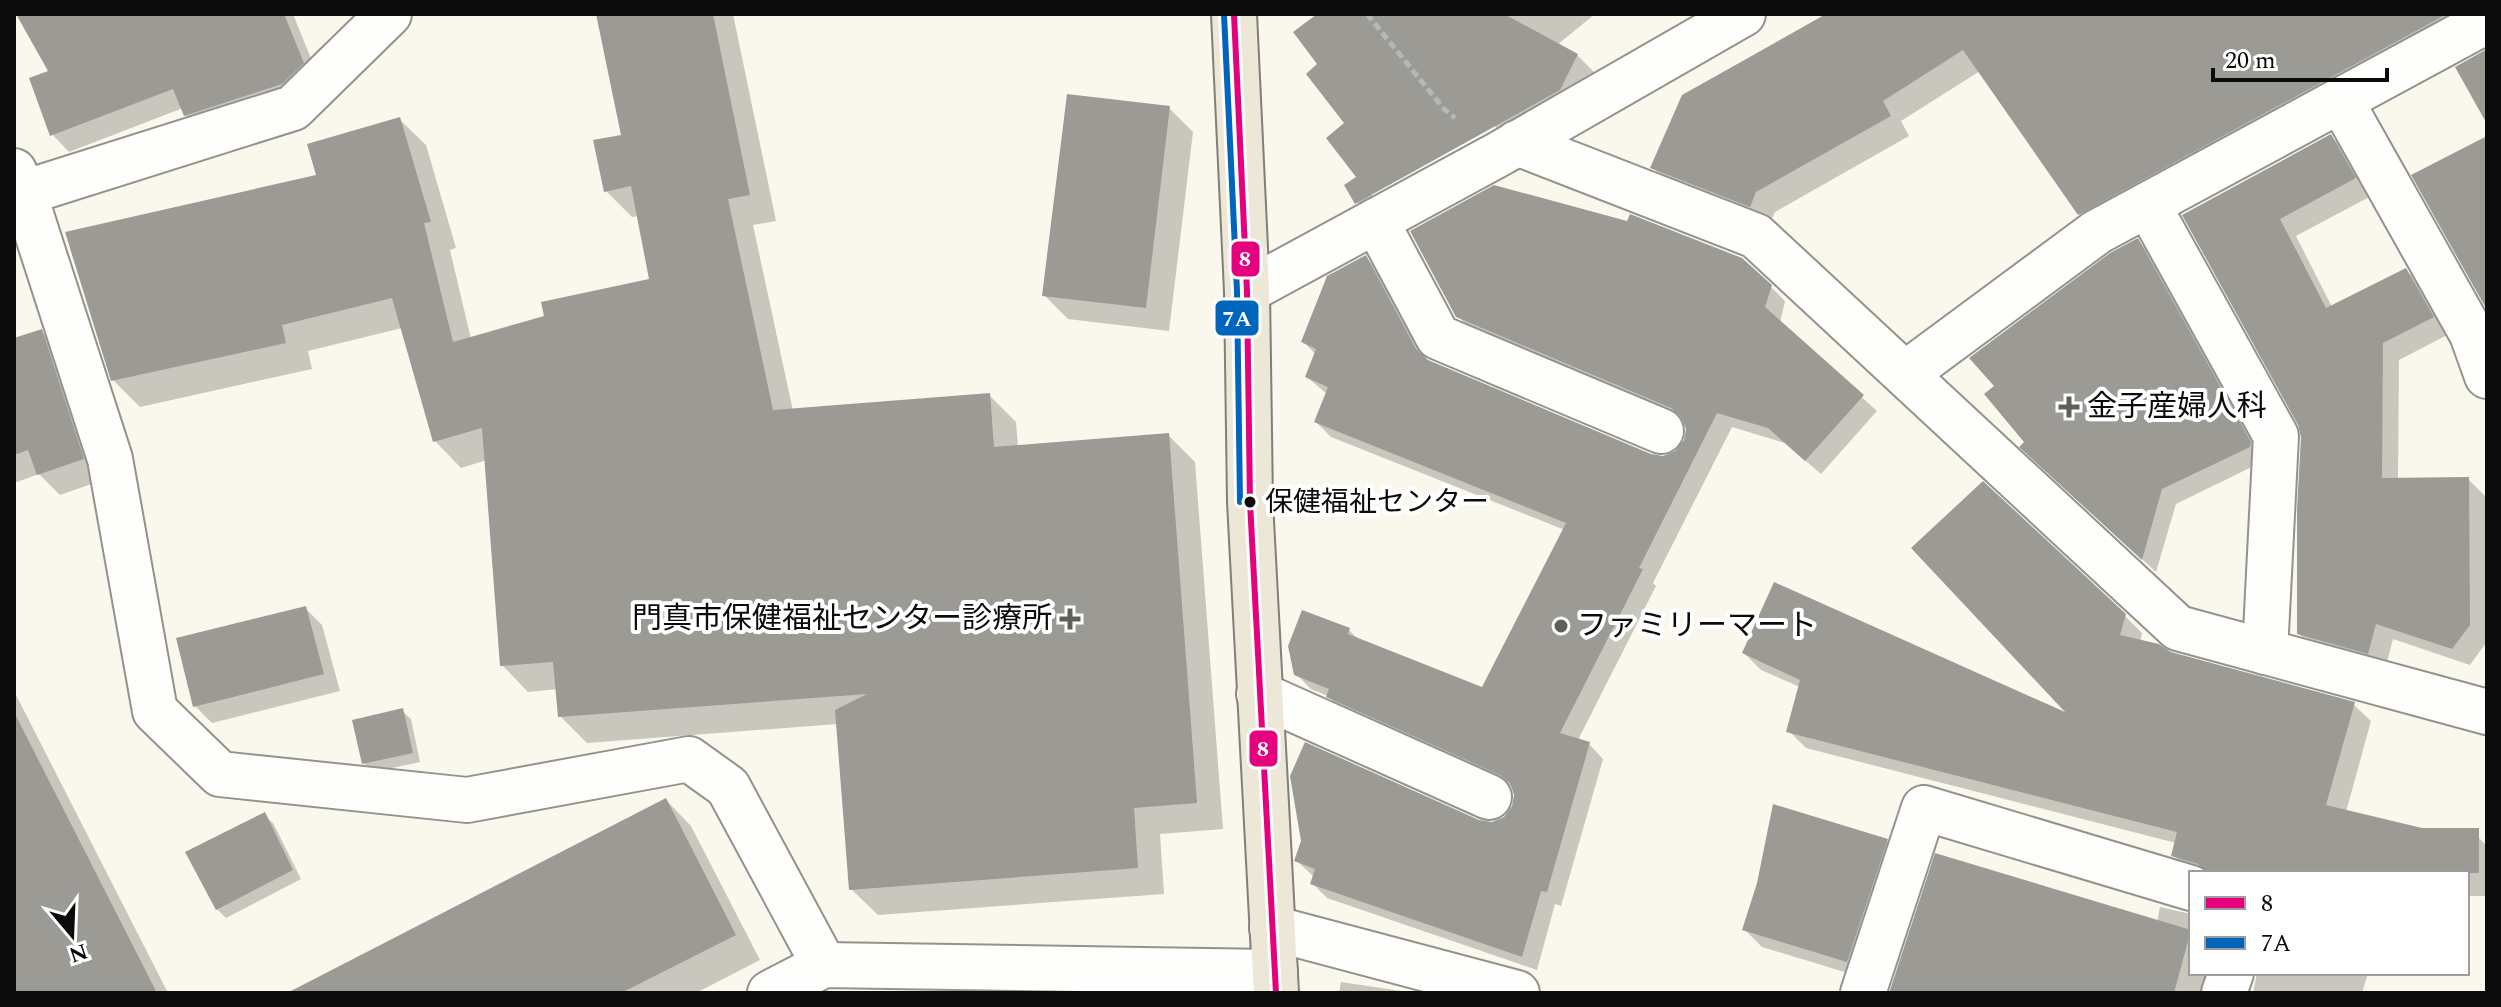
<svg xmlns="http://www.w3.org/2000/svg" width="2501" height="1007" font-family="Spectral,'Noto Sans JP',serif">
	<style>
		.shadow { fill: #0003; fill-rule: evenodd }
		.building { fill: #9c9a94 }
		.lines { fill: none; stroke-linecap: round; stroke-linejoin: round }
		.minor-casing { stroke: #93928d; stroke-width: 48 }
		.major-casing { stroke: #807f7a; stroke-width: 48 }
		.path { stroke: #b7b7b5; stroke-width: 5; stroke-dasharray: 8 4; stroke-linecap: butt }
		.minor { stroke: #fefefc; stroke-width: 44 }
		.major { stroke: #ece7d6; stroke-width: 44 }
		.bus-1-casing { stroke: #fff; stroke-width: 12 }
		.bus-2-casing { stroke: #fff; stroke-width: 12 }
		.bus-1 { stroke: #e5007d; stroke-width: 6 }
		.bus-2 { stroke: #0065bd; stroke-width: 6 }
		.poi-dot { fill: #5f5e5a; stroke: #fff; stroke-width: 3 }
		.bus-dot { fill: #0b0b0b; stroke: #fff; stroke-width: 3 }
		.labels { text-anchor: middle; dominant-baseline: central; stroke-width: 8; stroke-linejoin: round; paint-order: stroke }
		.bus-label { font-size: 28px; fill: #0b0b0b; stroke: #fff; text-anchor: start }
		.poi-label { font-size: 30px; fill: #0b0b0b; stroke: #fff; text-anchor: start }
		.line-badge { stroke: #fff; stroke-width: 3 }
		.badge-label { font-size: 22px; text-anchor: middle; font-weight: bold; fill: #fff }
	</style>
	<rect width="100%" height="100%" fill="#faf8ed"/>
	<g class="shadow">
		<path d="M18,14H293L320,81L203,132L185,115L183,108L69,152L52,134L50,72Z"/>
		<path d="M598,14H733L776,221L753,225L793,411L990,396L1016,422L1018,447L1168,435L1195,462L1223,829L1160,834L1164,894L878,915L851,889L838,724L587,743L560,716L558,689L528,692L502,665L487,460L461,468L435,441L402,328L308,351L312,369L140,407L113,380L318,176L399,119L426,145L456,248L450,250L471,339L546,317L652,281L639,216L632,217L606,191L623,136Z"/>
		<path d="M1320,14H1595L1557,45L1577,55L1596,74L1375,221L1357,202L1359,178L1347,123L1320,64ZM1495,126L1497,129L1373,196L1370,193Z"/>
		<path d="M1831,14H2487L2099,233L2080,214L1980,71L1901,121L1909,136L1775,212L1769,225L1672,187L1652,167Z"/>
		<path d="M1169,108L1193,132L1169,331L1068,319L1044,295Z"/>
		<path d="M2330,136L2348,153L2371,196L2296,236L2332,307L2406,270L2423,287L2449,334L2399,360L2398,480L2468,479L2485,496L2486,643L2470,665L2393,639L2385,670L2316,651L2299,634L2303,437L2300,424L2185,215Z"/>
		<path d="M2138,241L2152,255L2264,458V461L2176,504L2156,572L2037,461Z"/>
		<path d="M1365,257L1380,272L1428,362L1651,456L1665,458L1677,453L1686,442L1688,427L1685,421L1473,332L1458,316L1770,286L1785,301L1780,323L1877,411L1821,474L1785,443L1732,427L1653,583L1656,586L1578,740L1589,744L1603,759L1561,906L1555,904L1537,970L1327,898L1312,883L1314,877L1297,861L1478,822L1491,824L1504,819L1514,807L1516,795L1513,787L1343,711L1328,696L1311,689L1296,674L1349,630L1359,640L1483,690L1565,530L1331,437L1316,422L1327,394L1307,377L1316,355L1303,341Z"/>
		<path d="M41,331L62,352L103,480L60,495L39,474L14,483V341Z"/>
		<path d="M305,608L322,625L340,691L212,723L195,706Z"/>
		<path d="M2125,616L2142,633L2140,642L2171,654L2353,704L2371,721L2346,812L2421,830H2471L2487,846V896H2467V873H2192L2173,855L2176,843L1806,748L1789,731L1800,687L1761,670L1744,653L2073,718Z"/>
		<path d="M14,691L168,993H14Z"/>
		<path d="M402,711L411,719L420,762L373,772L364,763Z"/>
		<path d="M666,800L691,826L760,960L696,993H292Z"/>
		<path d="M264,815L273,823L301,879L226,918L217,909Z"/>
		<path d="M1886,840L1904,858L1864,978L1762,947L1745,930L1759,883Z"/>
		<path d="M2160,907L2191,914V973H2231L2220,993H1891L2157,922Z"/>
		<path d="M2257,973H2368L2362,993H2253Z"/>
		<path d="M1341,982L1408,992L1412,993H1339Z"/>
	</g>
	<g class="building">
		<path d="M16,14H284L304,63L282,84L184,116L173,89L50,136L29,78L48,71Z"/>
		<path d="M596,14H713L750,195L728,199L773,410L990,393L994,447L1169,433L1197,803L1134,808L1138,868L849,890L835,710L867,694L558,717L553,662L500,666L482,428L433,442L392,298L282,325L286,343L111,381L65,232L316,175L307,144L400,117L431,222L424,223L453,342L544,316L541,302L649,279L631,186L604,192L593,140L621,135Z"/>
		<path d="M1317,14H1504L1578,54L1560,90L1355,204L1344,185L1356,177L1326,138L1344,123L1306,74L1317,64L1293,32Z"/>
		<path d="M1826,14H2447L2078,215L1963,50L1883,101L1891,116L1756,192L1750,207L1650,168L1682,95Z"/>
		<path d="M2487,49V124L2455,67Z"/>
		<path d="M1067,94L1170,106L1146,308L1042,296Z"/>
		<path d="M2331,134L2356,178L2280,219L2326,308L2406,268L2434,317L2383,343L2382,478L2469,477L2470,625L2452,649L2376,624L2368,654L2297,634V509L2301,437L2298,425L2182,215Z"/>
		<path d="M2487,136V310L2411,175Z"/>
		<path d="M1494,185L1627,221L1630,214L1742,258L1772,285L1765,307L1864,395L1805,461L1768,428L1717,413L1639,568L1643,569L1560,733L1590,742L1547,892L1541,891L1522,957L1310,884L1315,869L1294,861L1301,841L1290,776L1305,742L1479,820L1492,822L1504,817L1512,806L1514,795L1510,783L1500,775L1326,697L1329,689L1294,675L1288,646L1302,610L1350,628L1348,634L1482,687L1566,523L1314,422L1328,387L1305,377L1316,349L1301,342L1327,276L1366,255L1416,349L1428,360L1651,454L1663,456L1675,451L1684,440L1686,429L1681,417L1671,408L1456,317L1410,231Z"/>
		<path d="M2138,238L2251,442L2250,447L2162,489L2142,560L2019,447L2024,442L1984,394L1994,386L1969,358L2110,253Z"/>
		<path d="M42,329L84,459L37,475L28,450L14,455V338Z"/>
		<path d="M1983,481L2126,614L2120,635L2159,644L2171,652L2355,702L2326,805L2422,828H2479V873H2210L2198,864L2171,856L2177,832L1786,732L1800,680L1742,653L1774,582L2065,712L1911,548Z"/>
		<path d="M306,606L324,674L193,707L176,638Z"/>
		<path d="M403,708L413,753L362,764L352,720Z"/>
		<path d="M14,712L157,993H14Z"/>
		<path d="M666,798L736,935L621,993H287Z"/>
		<path d="M1773,804L1888,839L1847,962L1742,930L1757,883Z"/>
		<path d="M265,812L293,870L216,910L185,852Z"/>
		<path d="M1935,853L2191,930L2174,993H1889Z"/>
	</g>
	<g class="lines">
		<defs>
			<g id="minor">
				<path d="M2341,101L2472,334L2487,376"/>
				<path d="M1517,143L1756,236L2178,628L2487,712"/>
				<path d="M14,171L24,193L110,459L155,711L220,774L467,800L689,759L728,787L824,965"/>
				<path d="M14,196L293,108L389,14"/>
				<path d="M2148,205L2276,436L2265,652"/>
				<path d="M1376,221L1438,337L1661,431"/>
				<path d="M1247,291L1499,154L1743,14"/>
				<path d="M1905,374L2097,232L2487,21"/>
				<path d="M1259,694L1489,797"/>
				<path d="M1272,928L1517,993"/>
				<path d="M770,993L824,965L1275,972"/>
				<path d="M1863,993L1924,808L2191,888"/>
				<path d="M2224,993L2231,973"/>
			</g>
			<path id="major" d="M1234,14L1247,291L1250,502L1276,993"/>
		</defs>
		<use href="#minor" class="minor-casing"/>
		<use href="#major" class="major-casing"/>
		<path class="path" d="M1367,14L1444,109L1455,118"/>
		<use href="#minor" class="minor"/>
		<use href="#major" class="major"/>
		<defs>
			<path id="bus-1" d="M1234,14L1247,291L1250,502L1276,993"/>
			<path id="bus-2" d="M1224,14L1237,291L1240,502"/>
		</defs>
		<use href="#bus-1" class="bus-1-casing"/>
		<use href="#bus-2" class="bus-2-casing"/>
		<use href="#bus-1" class="bus-1"/>
		<use href="#bus-2" class="bus-2"/>
	</g>
	<g class="poi-dot">
		<path d="M2065 395h8v8h8v8h-8v8h-8v-8h-8v-8h8z"/>
		<path d="M1066 607h8v8h8v8h-8v8h-8v-8h-8v-8h8z"/>
		<circle cx="1561" cy="626" r="8"/>
	</g>
	<circle class="bus-dot" cx="1250" cy="502" r="7"/>
	<g class="labels">
		<g class="bus-label">
			<text x="1265" y="502">保健福祉センター</text>
		</g>
		<g class="poi-label">
			<text x="2087" y="407">金子産婦人科</text>
			<text x="1052" y="619" text-anchor="end">門真市保健福祉センター診療所</text>
			<text x="1577" y="626">ファミリーマート</text>
		</g>
	</g>
	<g class="line-badge">
		<rect x="1230" y="240" width="31" height="38" rx="8" fill="#e5007d"/>
		<rect x="1214" y="299" width="46" height="38" rx="8" fill="#0065bd"/>
		<rect x="1248" y="729" width="31" height="39" rx="8" fill="#e5007d"/>
	</g>
	<g class="badge-label">
		<text x="1245" y="266">8</text>
		<text x="1237" y="326">7A</text>
		<text x="1263" y="756">8</text>
	</g>
	<rect width="2501" height="1007" fill="none" stroke="#0b0b0b" stroke-width="32"/>
	<rect x="2189" y="871" width="280" height="104" fill="#ffffff" stroke="#9d9d9d" stroke-width="2"/>
	<rect x="2205" y="897" width="40" height="12" fill="#e5007d" stroke="#9d9d9d" stroke-width="2"/>
	<text x="2261" y="911" font-size="24" fill="#0b0b0b">8</text>
	<rect x="2205" y="937" width="40" height="12" fill="#0065bd" stroke="#9d9d9d" stroke-width="2"/>
	<text x="2261" y="951" font-size="24" fill="#0b0b0b">7A</text>
	<g transform="translate(72 935) rotate(161)" stroke="#ffffff" stroke-width="6" paint-order="stroke">
	<path d="M0-6L14 30L0 20L-14 30Z" fill="#0b0b0b"/>
	<text y="-12" font-size="22" font-weight="bold" text-anchor="middle" fill="#0b0b0b">N</text>
	</g>
	<path d="M2213 68v12h174v-12" fill="none" stroke="#0b0b0b" stroke-width="4"/>
	<text x="2225" y="68" font-size="24" fill="#0b0b0b" stroke="#ffffff" stroke-width="6" paint-order="stroke">20 m</text>
</svg>
